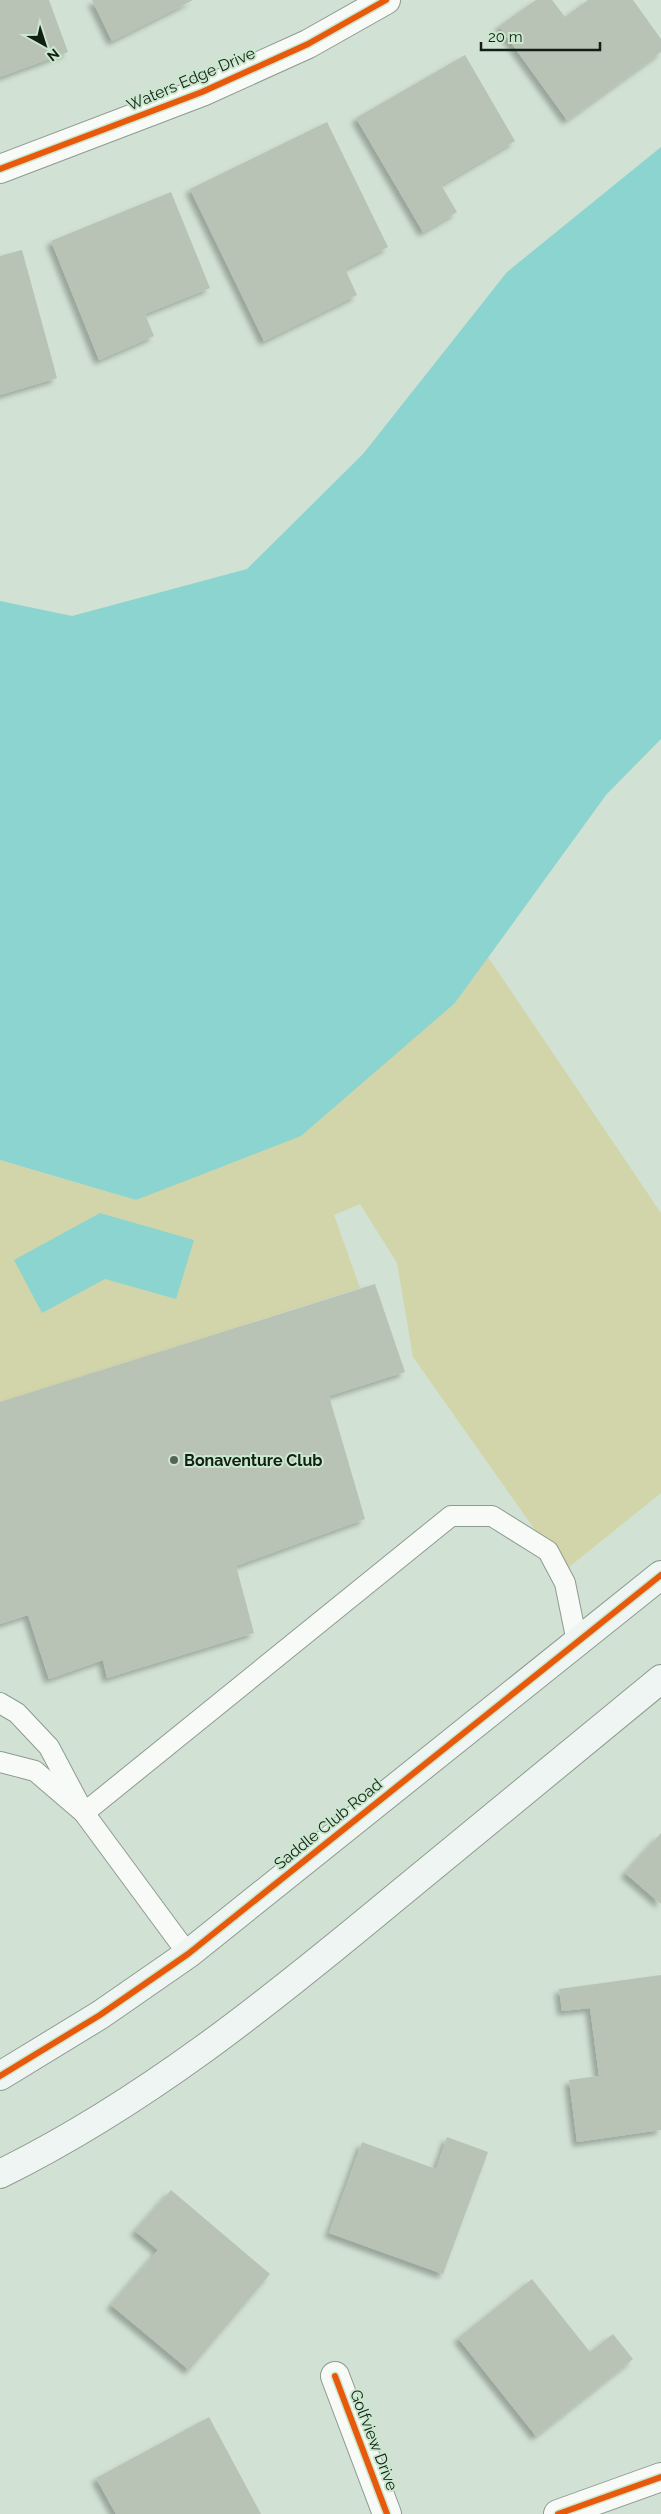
<svg xmlns="http://www.w3.org/2000/svg" width="661" height="2514" font-family="Raleway,sans-serif">
	<style>
		.green { fill: #d2d5a9 }
		.water { fill: #8cd4d0 }
		.building { fill: #b8c2b5; filter: url(#shadow) }
		.lines { fill: none; stroke-linecap: round; stroke-linejoin: round }
		.lane-casing { stroke: #8e9b90; stroke-width: 22 }
		.street-casing { stroke: #8e9b90; stroke-width: 30 }
		.secondary-casing { stroke: #8e9b90; stroke-width: 30 }
		.lane { stroke: #f8faf8; stroke-width: 20 }
		.street { stroke: #f8faf8; stroke-width: 28 }
		.secondary { stroke: #eff5f2; stroke-width: 28 }
		.cycleway-casing { stroke: #cae8ce; stroke-width: 9 }
		.cycleway { stroke: #e8590c; stroke-width: 6 }
		.poi-dot { fill: #566258; stroke: #cae8ce; stroke-width: 2 }
		.labels { text-anchor: middle; dominant-baseline: central; stroke-width: 4; stroke-linejoin: round; paint-order: stroke }
		.street-label { font-size: 16px; fill: #131e15; stroke: #cae8ce }
		.poi-label { font-size: 16px; font-weight: bold; fill: #131e15; stroke: #cae8ce; text-anchor: start }
	</style>
	<defs>
		<filter id="shadow"><feDropShadow dx="-4.5" dy="4.5" stdDeviation="2.5" flood-color="#0004"/></filter>
	</defs>
	<rect width="100%" height="100%" fill="#d1e1d3"/>
	<path class="green" d="M488,957L661,1213V1493L564,1571L413,1357L397,1263L360,1204L334,1215L360,1288L0,1402V1160L136,1200L455,1003Z"/>
	<g class="water">
		<path d="M661,147V739L606,795L455,1003L301,1136L136,1200L0,1160V601L72,616L247,569L363,454L507,272Z"/>
		<path d="M100,1213L194,1240L176,1299L105,1279L42,1313L14,1260Z"/>
	</g>
	<g class="building">
		<path d="M0,0H49L68,52L0,77Z"/>
		<path d="M92,0H193L112,41Z"/>
		<path d="M536,0H552L565,17L588,0H633L661,39V52L567,120L499,26Z"/>
		<path d="M465,55L515,141L441,185L457,212L423,232L356,118Z"/>
		<path d="M327,122L388,247L345,269L357,295L264,341L190,189Z"/>
		<path d="M171,192L210,288L145,314L154,336L99,360L51,241Z"/>
		<path d="M22,250L57,378L0,395V256Z"/>
		<path d="M375,1284L405,1372L329,1396L365,1519L236,1566L254,1633L107,1678L103,1660L49,1679L28,1615L0,1624V1402Z"/>
		<path d="M661,1833V1904L625,1873Z"/>
		<path d="M661,1975V2130L577,2142L569,2080L599,2076L590,2008L562,2011L559,1989Z"/>
		<path d="M447,2137L488,2152L443,2274L329,2233L362,2142L436,2169Z"/>
		<path d="M171,2190L270,2274L189,2370L111,2305L158,2250L135,2231Z"/>
		<path d="M532,2279L590,2352L613,2334L633,2359L536,2436L458,2338Z"/>
		<path d="M209,2417L261,2514H116L96,2478Z"/>
	</g>
	<g class="lines">
		<defs>
			<g id="lane">
				<path d="M0,1703L17,1713L49,1747L84,1813L451,1516H492L548,1551L565,1583L577,1642"/>
				<path d="M0,1762L35,1771L84,1813L188,1954"/>
			</g>
			<g id="street">
				<path d="M0,169L202,92L308,44L386,0"/>
				<path d="M335,2376L387,2514"/>
				<path d="M558,2514L661,2477"/>
			</g>
			<g id="secondary">
				<path d="M0,2076L100,2015L188,1954L661,1575"/>
				<path d="M0,2174C144,2103 268,2003 391,1901C481,1827 571,1753 661,1679"/>
			</g>
		</defs>
		<use href="#lane" class="lane-casing"/>
		<use href="#street" class="street-casing"/>
		<use href="#secondary" class="secondary-casing"/>
		<use href="#lane" class="lane"/>
		<use href="#street" class="street"/>
		<use href="#secondary" class="secondary"/>
		<defs>
			<g id="cycleway">
				<path d="M0,169L202,92L308,44L386,0"/>
				<path d="M0,2076L100,2015L188,1954L661,1575"/>
				<path d="M335,2376L387,2514"/>
				<path d="M558,2514L661,2477"/>
			</g>
		</defs>
		<use href="#cycleway" class="cycleway-casing"/>
		<use href="#cycleway" class="cycleway"/>
	</g>
	<circle class="poi-dot" cx="174" cy="1460" r="5"/>
	<g class="labels">
		<g class="street-label">
			<text transform="translate(191 79) rotate(-23)">Waters Edge Drive</text>
			<text transform="translate(328 1824) rotate(-39)">Saddle Club Road</text>
			<text transform="translate(374 2440) rotate(69)">Golfview Drive</text>
		</g>
		<g class="poi-label">
			<text x="184" y="1460">Bonaventure Club</text>
		</g>
	</g>
	<g transform="translate(45 45) rotate(141)" stroke="#cae8ce" stroke-width="4" paint-order="stroke">
	<path d="M0-4L9 19L0 12L-9 19Z" fill="#131e15"/>
	<text y="-8" font-size="14" font-weight="bold" text-anchor="middle" fill="#131e15">N</text>
	</g>
	<path d="M481 42v8h119v-8" fill="none" stroke="#131e15" stroke-width="2.5"/>
	<text x="488" y="42" font-size="15" fill="#131e15" stroke="#cae8ce" stroke-width="4" paint-order="stroke">20 m</text>
</svg>
